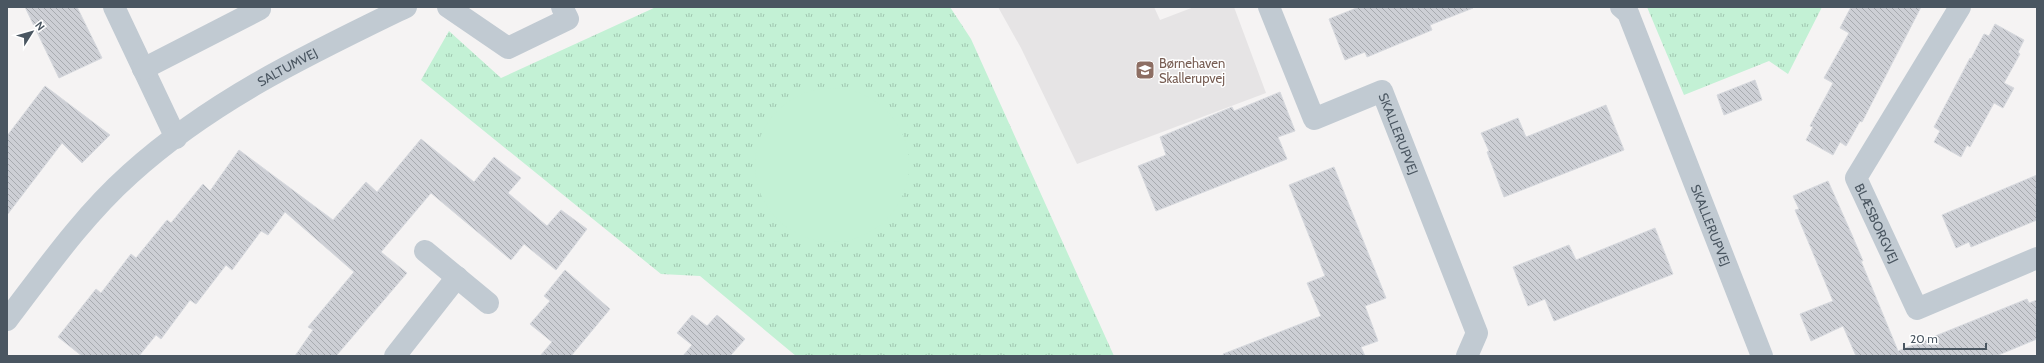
<svg xmlns="http://www.w3.org/2000/svg" width="2044" height="363" font-family="Cabin,sans-serif">
	<style>
		.education { fill: #e6e4e5 }
		.park { fill: url(#park-tufts) }
		.garden { fill: #c3f1d5 }
		.building { fill: url(#building-back-hatch); stroke: #d7d9de }
		.lines { fill: none; stroke-linecap: round; stroke-linejoin: round }
		.minor { stroke: #c1cad2; stroke-width: 22 }
		.labels { text-anchor: middle; dominant-baseline: central; stroke-width: 3; stroke-linejoin: round; paint-order: stroke }
		.education-label { font-size: 13px; fill: #785e54; stroke: #fff; text-anchor: start }
		.street-label { font-size: 13px; fill: #4a5661; stroke: #fff }
	</style>
	<defs>
		<pattern id="park-tufts" width="24" height="20" patternUnits="userSpaceOnUse"><rect width="24" height="20" fill="#c3f1d5"/><path d="M3 7l-1-3M5 7V3M7 7l1-3M15 17l-1-3M17 17v-4M19 17l1-3" fill="none" stroke="#a0c6b0"/></pattern>
		<pattern id="building-back-hatch" width="6" height="6" patternUnits="userSpaceOnUse"><rect width="6" height="6" fill="#cdcfd5"/><path d="M-1 5l2 2M0 0l6 6M5-1l2 2" fill="none" stroke="#a8abb0"/></pattern>
	</defs>
	<rect width="100%" height="100%" fill="#f5f3f3"/>
	<path class="education" d="M998,7H1154L1160,20L1194,7H1234L1266,93L1077,164L1021,48Z"/>
	<g class="park">
		<path d="M656,7H950L971,39L1114,356H796L700,276L661,274L421,80L449,31L501,78Z"/>
		<path d="M1647,7H1822L1788,74L1769,61L1684,95Z"/>
	</g>
	<circle class="garden" cx="832" cy="165" r="77"/>
	<g class="building">
		<path d="M25,7H77L102,58L59,78Z"/>
		<path d="M1359,7H1473V8L1430,25L1432,30L1367,57L1365,52L1345,60L1329,19Z"/>
		<path d="M1851,7H1921L1862,122L1860,121L1846,146L1840,142L1833,155L1806,140L1813,127L1810,126L1833,83L1824,78L1849,33L1840,28Z"/>
		<path d="M1995,24L2024,40L2018,52L2020,54L2004,83L2014,88L2003,108L1994,103L1970,147L1967,145L1961,157L1934,142L1940,131L1934,127L1970,58L1971,59L1984,34L1989,36Z"/>
		<path d="M1755,80L1762,100L1724,115L1717,95Z"/>
		<path d="M45,86L110,135L82,163L62,143L7,215V136Z"/>
		<path d="M1280,92L1295,131L1278,137L1287,159L1156,211L1138,166L1166,155L1160,137L1232,107L1234,111Z"/>
		<path d="M1606,105L1624,150L1504,197L1487,152L1489,151L1481,133L1518,118L1526,137Z"/>
		<path d="M421,139L474,182L494,157L521,178L508,193L547,226L561,210L587,229L556,270L524,244L511,260L431,193L381,252L407,273L336,356H295L313,330L308,327L354,272L285,212L268,235L261,231L232,270L226,265L196,304L190,300L161,339L156,335L139,356H82L58,337L96,289L101,293L131,254L136,258L167,220L171,223L203,184L210,191L239,150L333,220L366,182L377,192Z"/>
		<path d="M1334,167L1386,298L1365,306L1378,341L1361,347L1365,356H1224L1223,354L1321,316L1307,283L1325,276L1289,185Z"/>
		<path d="M2037,175V220L1971,247L1969,242L1956,248L1942,215Z"/>
		<path d="M1828,181L1852,235L1863,261H1861L1898,351L2027,299L2029,303L2037,300V339L1996,356H1856L1843,326L1811,341L1800,314L1833,301L1795,210L1799,209L1793,196Z"/>
		<path d="M1655,228L1673,274L1554,321L1545,299L1528,306L1513,267L1569,245L1576,260Z"/>
		<path d="M565,270L610,309L571,356H540L552,342L530,324L550,301L544,296Z"/>
		<path d="M692,315L707,326L717,315L745,339L730,356H683L692,345L677,333Z"/>
	</g>
	<g class="lines">
		<g class="minor">
			<path d="M114,7L176,138"/>
			<path d="M448,7L508,48L568,19L562,7"/>
			<path id="s1" d="M1269,7L1314,119L1382,91L1477,333L1467,356"/>
			<path id="s2" d="M1621,7L1628,13L1762,356"/>
			<path id="s3" d="M1960,7L1856,178L1917,309L2037,258"/>
			<path d="M143,69L260,9L259,7"/>
			<path d="M425,251L488,303"/>
			<path id="s4" d="M7,320C46,269 82,217 130,174C212,100 307,55 406,7"/>
			<path d="M395,356L457,277"/>
		</g>
	</g>
	<defs>
		<symbol id="school-square" viewBox="-11 -11 22 22"><rect x="-9" y="-9" width="18" height="18" rx="4" fill="#8d6e63" stroke="#fff"/><path d="M0-5L7-2L0 1L-7-2ZM-4 1L0 2.5L4 1V4Q0 6-4 4Z" fill="#fff"/></symbol>
	</defs>
	<g fill-rule="evenodd">
		<use href="#school-square" x="1134" y="59" width="22" height="22"/>
	</g>
	<g class="labels">
		<g class="education-label">
			<text x="1159" y="63">Børnehaven<tspan x="1159" dy="15">Skallerupvej</tspan></text>
		</g>
		<g class="street-label">
			<text stroke="none"><textPath href="#s4" startOffset="382">SALTUMVEJ</textPath></text>
			<text stroke="none"><textPath href="#s1" startOffset="240">SKALLERUPVEJ</textPath></text>
			<text stroke="none"><textPath href="#s3" startOffset="250">BLÆSBORGVEJ</textPath></text>
			<text stroke="none"><textPath href="#s2" startOffset="237">SKALLERUPVEJ</textPath></text>
		</g>
	</g>
	<rect width="2044" height="363" fill="none" stroke="#4a5661" stroke-width="16"/>
	<g transform="translate(32 32) rotate(53)" stroke="#ffffff" stroke-width="3" paint-order="stroke">
	<path d="M0-3L7 15L0 10L-7 15Z" fill="#4a5661"/>
	<text y="-6" font-size="11" font-weight="bold" text-anchor="middle" fill="#4a5661">N</text>
	</g>
	<path d="M1904 343v6h82v-6" fill="none" stroke="#4a5661" stroke-width="2"/>
	<text x="1910" y="343" font-size="12" fill="#4a5661" stroke="#ffffff" stroke-width="3" paint-order="stroke">20 m</text>
</svg>
